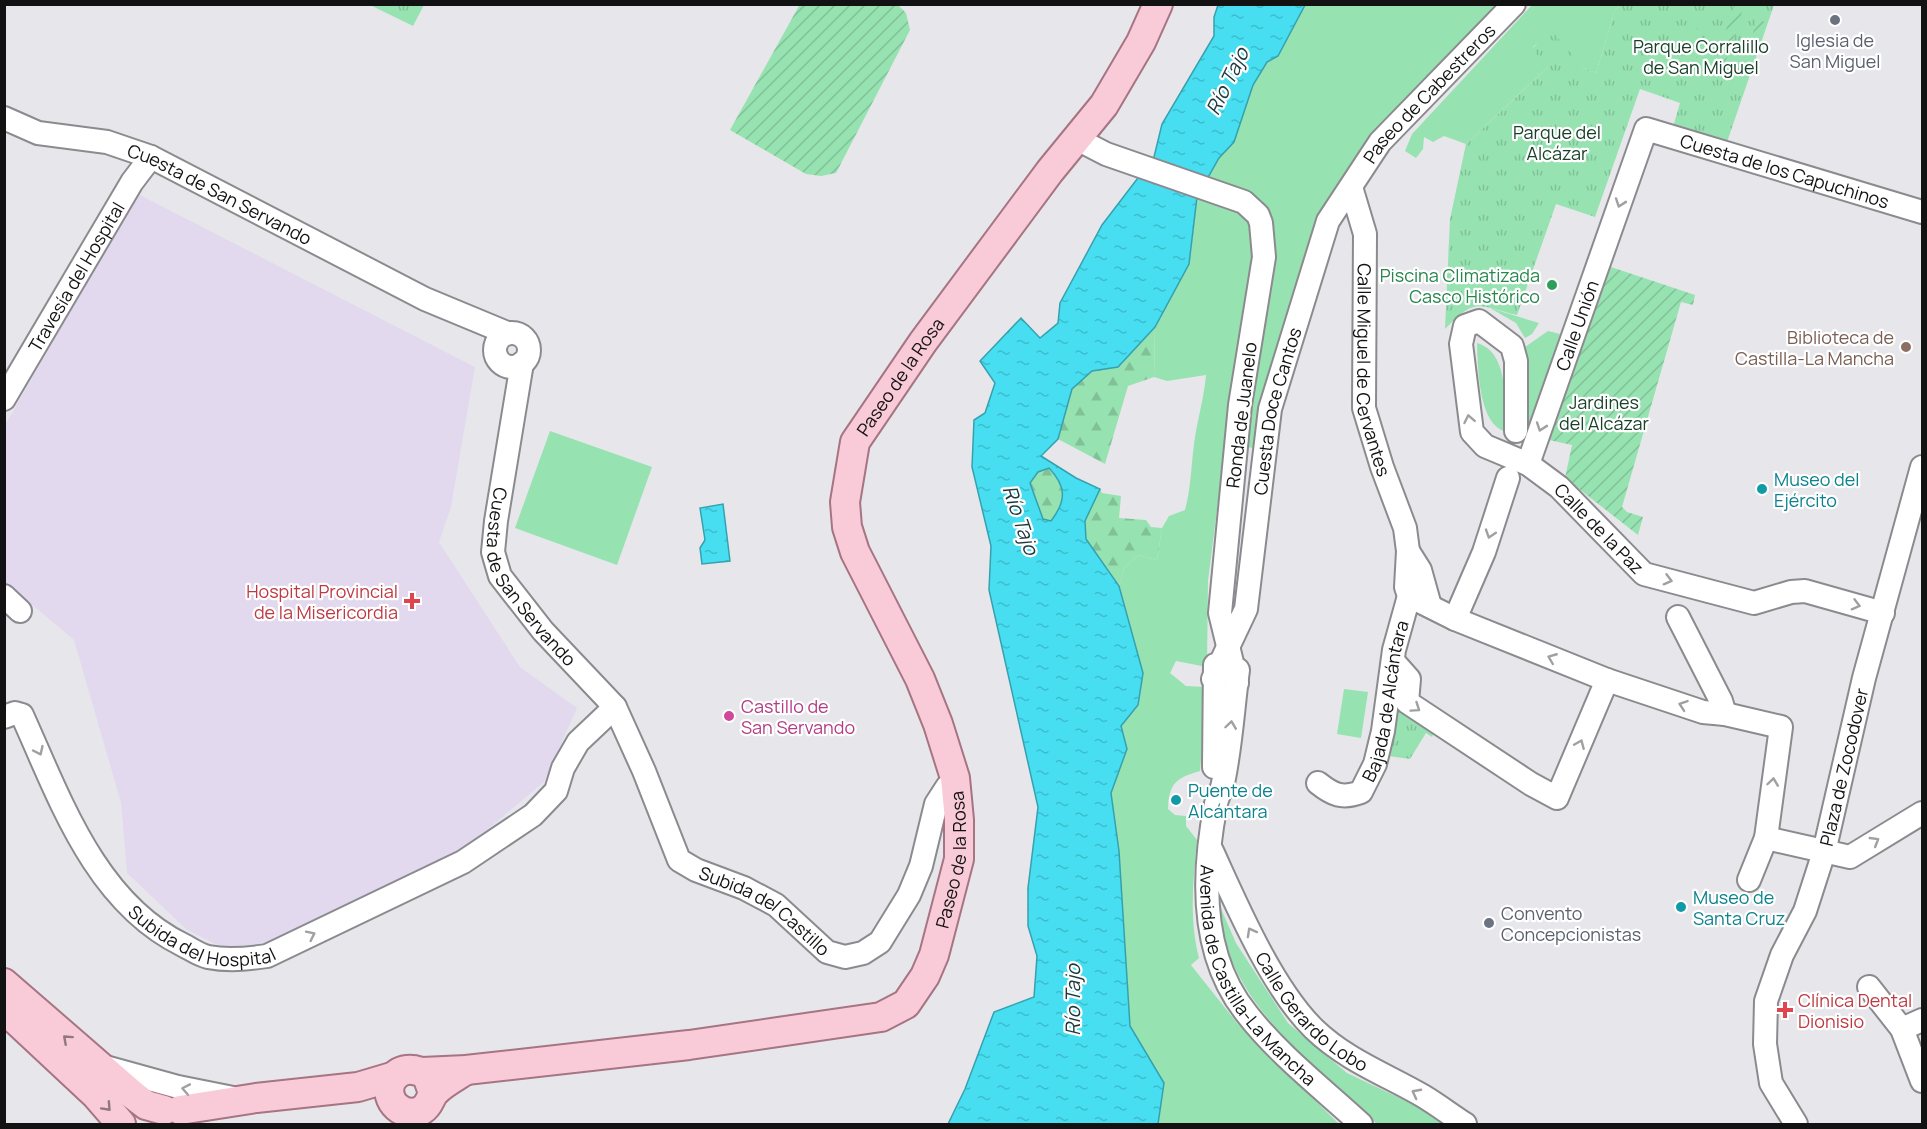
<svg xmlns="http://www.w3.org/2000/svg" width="1927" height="1129" font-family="Manrope,sans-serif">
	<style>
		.medical { fill: #e2d9ee }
		.grass { fill: #97e2b1 }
		.forest { fill: url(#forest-firs) }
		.park { fill: url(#park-tufts) }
		.garden { fill: url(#garden-furrows) }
		.water { fill: url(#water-ripples); stroke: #36a1ae; stroke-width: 1.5; fill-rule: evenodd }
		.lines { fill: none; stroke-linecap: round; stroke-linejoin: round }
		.minor-casing { stroke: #8b8b8f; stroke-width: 26 }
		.major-casing { stroke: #a67482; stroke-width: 32 }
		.minor { stroke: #fff; stroke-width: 22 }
		.major { stroke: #f9cbd8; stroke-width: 28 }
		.oneway { stroke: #a0a0a1 }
		.oneway2 { stroke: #91787f }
		.worship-dot { fill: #6b7280; stroke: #fff; stroke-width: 2 }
		.leisure-dot { fill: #2e9e5b; stroke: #fff; stroke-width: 2 }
		.education-dot { fill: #8d6e63; stroke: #fff; stroke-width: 2 }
		.culture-dot { fill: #0f9aa8; stroke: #fff; stroke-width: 2 }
		.health-dot { fill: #e0444e; stroke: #fff; stroke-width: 2 }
		.hotel-dot { fill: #d1479c; stroke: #fff; stroke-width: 2 }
		.labels { text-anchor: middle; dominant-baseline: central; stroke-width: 4.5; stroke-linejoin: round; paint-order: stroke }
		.worship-label { font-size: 18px; fill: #5b616d; stroke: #fff }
		.park-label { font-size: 18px; fill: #194129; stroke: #fff }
		.street-label { font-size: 18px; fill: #121213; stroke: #fff }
		.leisure-label { font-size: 18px; fill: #27864d; stroke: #fff; text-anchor: end }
		.education-label { font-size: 18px; fill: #785e54; stroke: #fff; text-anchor: end }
		.culture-label { font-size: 18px; fill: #0d838f; stroke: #fff; text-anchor: start }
		.health-label { font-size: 18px; fill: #be3a42; stroke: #fff; text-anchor: end }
		.hotel-label { font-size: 18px; fill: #b23c85; stroke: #fff; text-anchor: start }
		.water-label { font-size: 20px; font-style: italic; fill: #1f373b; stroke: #fff }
	</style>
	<defs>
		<pattern id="forest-firs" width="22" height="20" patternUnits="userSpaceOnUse" patternTransform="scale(1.5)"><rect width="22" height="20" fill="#97e2b1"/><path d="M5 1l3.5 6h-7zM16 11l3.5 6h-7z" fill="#81c197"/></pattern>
		<pattern id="park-tufts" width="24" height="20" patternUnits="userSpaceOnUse" patternTransform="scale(1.5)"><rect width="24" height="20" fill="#97e2b1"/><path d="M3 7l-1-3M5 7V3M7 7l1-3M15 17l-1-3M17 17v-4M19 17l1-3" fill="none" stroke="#81c197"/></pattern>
		<pattern id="garden-furrows" width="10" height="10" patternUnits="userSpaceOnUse" patternTransform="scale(1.5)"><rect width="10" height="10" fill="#97e2b1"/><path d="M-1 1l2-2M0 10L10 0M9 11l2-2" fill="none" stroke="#81c197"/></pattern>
		<pattern id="water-ripples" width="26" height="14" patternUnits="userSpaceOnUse" patternTransform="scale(1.5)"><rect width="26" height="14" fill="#46def0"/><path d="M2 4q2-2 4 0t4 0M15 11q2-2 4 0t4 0" fill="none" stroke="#3cbdcd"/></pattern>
	</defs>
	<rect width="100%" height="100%" fill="#e7e7eb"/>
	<path class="medical" d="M138,194L475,367L451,507L439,542L520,667L577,708L544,782L449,862L256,950L219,946L187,930L127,873L121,803L74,640L5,582V425Z"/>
	<g class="grass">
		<path d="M1305,5H1501L1370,140L1256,448L1225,446L1208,581L1207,667L1176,661L1170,673L1186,686L1207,687L1200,771C1177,778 1169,782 1168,809L1175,815L1186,816V826L1197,840C1193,881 1189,918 1199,958L1191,965L1237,1023L1339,1124H1158L1164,1083L1130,1026L1119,851L1111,793L1127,749L1120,726L1138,705L1143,673L1119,586L1124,568L1138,555L1157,560L1162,528L1169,516L1185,510C1191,488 1191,467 1194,444C1197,421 1204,398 1206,375L1167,381L1154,377L1155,327L1189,264L1197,198L1219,158L1234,142L1253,85L1267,62L1278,56Z"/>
		<path d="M1532,5H1621L1615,10L1596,73L1584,68L1549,33L1533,47L1549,66L1466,144L1444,136L1433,142L1424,137L1423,149L1416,158L1405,151L1412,134Z"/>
		<path d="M1490,308L1539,323L1532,334L1525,338L1516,323Z"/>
		<path d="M1548,331L1560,334L1529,427L1523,430L1527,406L1525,347Z"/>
		<path d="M1477,343C1510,352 1505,405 1504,431C1478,422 1478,366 1477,343Z"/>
		<path d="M550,431L652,467L617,565L515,528Z"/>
		<path d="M1344,689L1368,692L1361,738L1337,734Z"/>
		<path d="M1218,895L1222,911L1236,943L1288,1023L1347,1073L1425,1110L1445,1124H1377C1311,1062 1217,995 1218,895Z"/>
	</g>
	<g class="forest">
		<path d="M1155,327L1154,377L1128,386L1105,464L1058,439L1072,389L1092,370L1118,367Z"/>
		<path d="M1049,468C1066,486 1066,500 1051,521L1043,519L1030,483L1038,472Z"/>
		<path d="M1100,489L1102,493L1121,496L1119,518L1146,520L1151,527L1162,528L1157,560L1138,555L1124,568L1119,586L1086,539L1085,521Z"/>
	</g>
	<g class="park">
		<path d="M370,5L424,4V5L413,26Z"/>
		<path d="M1621,5H1774L1726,145L1673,127L1680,103L1640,89L1595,217L1556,204L1517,315C1476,305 1476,297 1445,329L1450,219L1466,144L1548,67L1532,49L1550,29L1584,68L1596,73L1615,10Z"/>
		<path d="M1397,707L1434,732L1432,737L1426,733L1410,759L1388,756L1394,733Z"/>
	</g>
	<g class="garden">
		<path d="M800,4L898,5L906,13L910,30L836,173L821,176L806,174L730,130Z"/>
		<path d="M1734,5L1744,6L1724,67L1715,64Z"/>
		<path d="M1757,20L1766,22L1754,57L1746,55Z"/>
		<path d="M1697,28L1705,31L1697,58L1689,55Z"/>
		<path d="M1611,267L1695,295L1693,305L1681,302L1622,507L1627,512L1643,517L1638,535L1565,478L1572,445L1549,440Z"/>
	</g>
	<g class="water">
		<path d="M1218,5H1305L1278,56L1267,62L1253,85L1234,142L1219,158L1197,197L1189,264L1155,327L1118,367L1092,371L1072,389L1058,439L1041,456L1076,478L1100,489L1085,521L1086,539L1119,586L1143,673L1138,705L1121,726L1127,749L1111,793L1119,851L1130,1026L1164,1083L1158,1124H948L965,1089L994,1012L1034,997L1037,956L1028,926V888L1038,807L989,590L991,546L972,467L974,420L985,413L995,383L980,361L1021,318L1040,338L1058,323L1060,303L1102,225L1154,157L1162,124L1214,36V17ZM1049,468C1066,486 1067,500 1051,521L1043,519L1030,483L1038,472Z"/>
		<path d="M723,504L730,561L702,564L700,548L705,540L700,508Z"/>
	</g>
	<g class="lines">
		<defs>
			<g id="minor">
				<path id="s1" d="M4,118L38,133L107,142L151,157L425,299L507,333"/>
				<path d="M1077,139L1106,154L1244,202L1258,215L1261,223L1264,257L1240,405L1220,613L1237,683"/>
				<path id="s2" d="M1351,187L1365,234L1364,408L1382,467L1405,528L1408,551L1406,587L1409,596L1455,619L1607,680L1703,712L1725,714L1781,727L1766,838L1749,880"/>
				<circle cx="512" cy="350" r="17"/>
				<path id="s3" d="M522,363L496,521L493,552L500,576L543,631L615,707L644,771L679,860L696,870L744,888L776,905L827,952L845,957L863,953L880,942L909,895L921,866L936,804L947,787L956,786"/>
				<path id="s4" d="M4,399L132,182L151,157"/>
				<path id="s5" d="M1516,431V361L1512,346L1479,321L1465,326L1461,344L1472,432L1485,446L1528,464L1559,487L1644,574L1754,603L1791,592L1805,591L1883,613"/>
				<path id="s6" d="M1528,464L1646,129L1922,212"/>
				<path d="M1408,551L1420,570L1430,606"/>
				<path d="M4,596L20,611"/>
				<path d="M1678,617L1721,701L1725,714"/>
				<path d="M1455,619L1484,552L1508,478"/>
				<path d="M1393,661L1409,679L1407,702L1531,784L1557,798L1607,680"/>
				<path id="s7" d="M1238,670C1233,707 1231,746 1223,783C1222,790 1217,797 1216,804C1202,874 1200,956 1247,1014C1279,1055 1323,1089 1361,1124"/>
				<path id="s8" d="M1213,679L1246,609L1270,409L1328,221L1380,142L1514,4"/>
				<path id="s9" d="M4,717L15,713L22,715C60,799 95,902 183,945C191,949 199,955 208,957C228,961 247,959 267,956L463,862L533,815L556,791L563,768L578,742L615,707"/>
				<path d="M1214,767L1215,665"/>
				<path id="s10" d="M1318,783C1333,795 1342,799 1361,792L1375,764L1383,731L1394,650L1409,596"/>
				<path d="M1766,838L1850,857L1922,813"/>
				<path id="s11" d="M1212,851C1237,906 1272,988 1314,1029C1346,1060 1387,1075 1423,1096C1438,1105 1451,1115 1465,1124"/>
				<path d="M1869,987L1902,1029L1922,1081"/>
				<path d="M1902,1029L1922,1020"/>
				<path d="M102,1066L178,1087L233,1098"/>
				<path id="s12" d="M1796,1124L1771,1083L1765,1044L1766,1001L1782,955L1805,911L1824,852L1864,678L1922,467"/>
			</g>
			<g id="major">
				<path d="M4,983L133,1095L146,1105L164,1110"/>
				<path d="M4,1009L96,1095L121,1124"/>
				<path id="s13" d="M422,1072L466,1070L689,1045L881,1017L906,1004L925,976L934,955L959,859V820L955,778L938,724L920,679L855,552L847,527L845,502L855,442L923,342L1050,171L1104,105L1141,42L1158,4"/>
				<path d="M433,1093L427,1076C415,1067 398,1067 391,1082C383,1101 404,1120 422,1110C430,1105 430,1097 435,1092C443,1083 456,1077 466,1070"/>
				<path d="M180,1110L256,1098L358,1087L395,1076"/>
			</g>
		</defs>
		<use href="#minor" class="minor-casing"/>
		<use href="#major" class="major-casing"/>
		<use href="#minor" class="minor"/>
		<use href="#major" class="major"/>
	</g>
	<defs><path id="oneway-chevron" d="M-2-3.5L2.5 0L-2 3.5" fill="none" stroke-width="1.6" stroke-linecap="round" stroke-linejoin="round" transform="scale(1.5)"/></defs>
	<g class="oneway">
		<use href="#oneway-chevron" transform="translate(1620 203) rotate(109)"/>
		<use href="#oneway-chevron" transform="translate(1469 419) rotate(-101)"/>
		<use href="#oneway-chevron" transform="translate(1541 427) rotate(109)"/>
		<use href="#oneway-chevron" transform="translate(1490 534) rotate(108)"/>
		<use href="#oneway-chevron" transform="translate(1668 580) rotate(15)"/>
		<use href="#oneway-chevron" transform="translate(1856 605) rotate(15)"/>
		<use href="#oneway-chevron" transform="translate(1552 658) rotate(-158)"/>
		<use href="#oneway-chevron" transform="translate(1683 705) rotate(-161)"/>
		<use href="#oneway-chevron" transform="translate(1416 708) rotate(34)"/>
		<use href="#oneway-chevron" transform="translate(1231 725) rotate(-82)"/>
		<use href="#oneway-chevron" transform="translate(1580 744) rotate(-67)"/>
		<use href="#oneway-chevron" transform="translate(39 751) rotate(65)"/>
		<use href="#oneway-chevron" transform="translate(1773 782) rotate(-82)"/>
		<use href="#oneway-chevron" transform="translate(1875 841) rotate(-31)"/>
		<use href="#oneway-chevron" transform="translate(1251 932) rotate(-119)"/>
		<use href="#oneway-chevron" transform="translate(311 935) rotate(-26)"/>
		<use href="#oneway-chevron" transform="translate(186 1089) rotate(-169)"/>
		<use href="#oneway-chevron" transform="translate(1416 1093) rotate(-152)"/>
	</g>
	<g class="oneway2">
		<use href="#oneway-chevron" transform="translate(67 1039) rotate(-138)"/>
		<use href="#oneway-chevron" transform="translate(107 1107) rotate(47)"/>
	</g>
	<g class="worship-dot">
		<circle cx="1835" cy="20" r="6"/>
		<circle cx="1489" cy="923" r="6"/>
	</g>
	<circle class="leisure-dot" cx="1552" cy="285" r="6"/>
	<circle class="education-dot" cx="1906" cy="347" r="6"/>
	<g class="culture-dot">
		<circle cx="1762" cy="489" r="6"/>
		<circle cx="1176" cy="800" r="6"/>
		<circle cx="1681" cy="907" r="6"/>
	</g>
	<g class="health-dot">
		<path d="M409 592h6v6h6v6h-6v6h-6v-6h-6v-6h6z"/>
		<path d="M1782 1001h6v6h6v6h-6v6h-6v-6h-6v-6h6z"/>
	</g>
	<circle class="hotel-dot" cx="729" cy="716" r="6"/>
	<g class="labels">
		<g class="worship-label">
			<text x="1835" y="40">Iglesia de<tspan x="1835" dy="21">San Miguel</tspan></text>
			<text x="1501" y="913" text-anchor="start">Convento<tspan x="1501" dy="21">Concepcionistas</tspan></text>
		</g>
		<g class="park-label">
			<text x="1701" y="46">Parque Corralillo<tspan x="1701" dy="21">de San Miguel</tspan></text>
			<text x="1557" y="132">Parque del<tspan x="1557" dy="21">Alcázar</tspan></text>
			<text x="1604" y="402">Jardines<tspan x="1604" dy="21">del Alcázar</tspan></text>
		</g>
		<g class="street-label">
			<text stroke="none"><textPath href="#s8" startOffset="639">Paseo de Cabestreros</textPath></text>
			<text stroke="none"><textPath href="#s6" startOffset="500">Cuesta de los Capuchinos</textPath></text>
			<text stroke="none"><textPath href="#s1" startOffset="231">Cuesta de San Servando</textPath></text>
			<text stroke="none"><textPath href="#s4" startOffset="142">Travesía del Hospital</textPath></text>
			<text stroke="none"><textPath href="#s6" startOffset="147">Calle Unión</textPath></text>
			<text stroke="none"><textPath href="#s2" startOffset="186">Calle Miguel de Cervantes</textPath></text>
			<text stroke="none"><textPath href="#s13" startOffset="1167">Paseo de la Rosa</textPath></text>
			<text stroke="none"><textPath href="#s8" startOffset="278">Cuesta Doce Cantos</textPath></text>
			<text transform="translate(1241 415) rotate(-83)">Ronda de Juanelo</text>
			<text stroke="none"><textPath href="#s5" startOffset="411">Calle de la Paz</textPath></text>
			<text stroke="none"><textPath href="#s3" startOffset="228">Cuesta de San Servando</textPath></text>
			<text stroke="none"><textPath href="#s10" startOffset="142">Bajada de Alcántara</textPath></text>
			<text stroke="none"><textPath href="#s12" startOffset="378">Plaza de Zocodover</textPath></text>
			<text stroke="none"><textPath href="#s13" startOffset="645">Paseo de la Rosa</textPath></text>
			<text stroke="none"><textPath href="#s3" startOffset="657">Subida del Castillo</textPath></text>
			<text stroke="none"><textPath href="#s9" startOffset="322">Subida del Hospital</textPath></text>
			<text stroke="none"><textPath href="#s7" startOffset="324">Avenida de Castilla-La Mancha</textPath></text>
			<text stroke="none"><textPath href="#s11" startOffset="192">Calle Gerardo Lobo</textPath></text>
		</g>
		<g class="leisure-label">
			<text x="1540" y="275">Piscina Climatizada<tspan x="1540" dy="21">Casco Histórico</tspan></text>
		</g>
		<g class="education-label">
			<text x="1894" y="337">Biblioteca de<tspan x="1894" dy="21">Castilla-La Mancha</tspan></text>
		</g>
		<g class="culture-label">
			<text x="1774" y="479">Museo del<tspan x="1774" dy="21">Ejército</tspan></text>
			<text x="1188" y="790">Puente de<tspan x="1188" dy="21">Alcántara</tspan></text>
			<text x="1693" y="897">Museo de<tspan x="1693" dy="21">Santa Cruz</tspan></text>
		</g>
		<g class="health-label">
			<text x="398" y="591">Hospital Provincial<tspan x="398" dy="21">de la Misericordia</tspan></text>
			<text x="1798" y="1000" text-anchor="start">Clínica Dental<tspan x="1798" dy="21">Dionisio</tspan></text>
		</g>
		<g class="hotel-label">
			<text x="741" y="706">Castillo de<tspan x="741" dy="21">San Servando</tspan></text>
		</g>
		<g class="water-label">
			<text transform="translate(1227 81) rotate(-64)">Río Tajo</text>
			<text transform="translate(1021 520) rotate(71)">Río Tajo</text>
			<text transform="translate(1072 1000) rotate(-90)">Río Tajo</text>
		</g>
	</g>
	<rect width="1927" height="1129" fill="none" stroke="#121213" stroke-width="12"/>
</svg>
